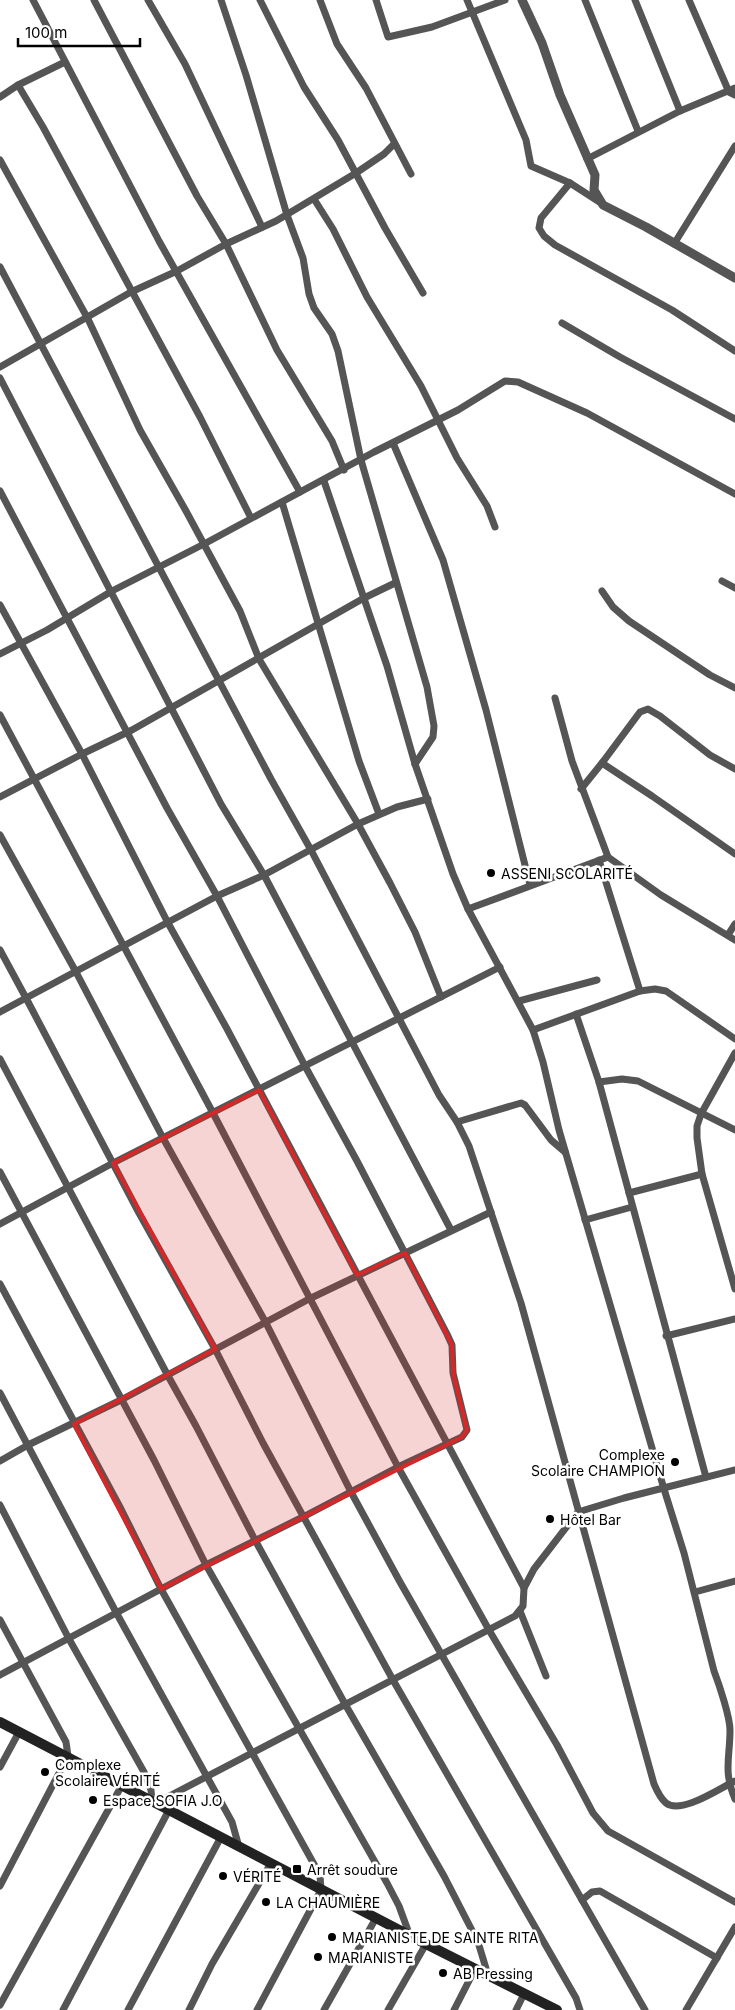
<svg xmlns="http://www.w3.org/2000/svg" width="735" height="2010" font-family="Inter,sans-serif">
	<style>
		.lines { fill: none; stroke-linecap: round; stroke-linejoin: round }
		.minor { stroke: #555; stroke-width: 7 }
		.tertiary { stroke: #555; stroke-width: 9 }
		.secondary { stroke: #222; stroke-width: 10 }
		.marked { fill: #d62828; fill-opacity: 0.2; stroke: #d62828; stroke-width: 4; stroke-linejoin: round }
		.poi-dot { fill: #000; stroke: #fff; stroke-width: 2 }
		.labels { text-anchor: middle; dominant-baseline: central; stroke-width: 5; stroke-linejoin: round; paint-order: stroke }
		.poi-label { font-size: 14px; fill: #000; stroke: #fff; text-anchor: start }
	</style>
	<rect width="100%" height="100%" fill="#fff"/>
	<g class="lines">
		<g class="minor">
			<path d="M33,0L159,241L300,492"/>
			<path d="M94,0L197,196L226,244L277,350L332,441L344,470"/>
			<path d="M148,0L185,64L262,227"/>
			<path d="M221,0L246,75L287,215L303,258L309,294L314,308L332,334L338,351L361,460L427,687L434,726L433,737L415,764"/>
			<path d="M260,0L304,87L338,140L385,228L423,293"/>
			<path d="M320,0L337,44L366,88L411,174"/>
			<path d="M376,0L388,37L432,27L505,0"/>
			<path d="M467,0L526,140L531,166L570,183L601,203"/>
			<path d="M585,0L638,131"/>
			<path d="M635,0L680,111"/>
			<path d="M689,0L729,92L735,95"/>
			<path d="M18,85L43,127L200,417L251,518"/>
			<path d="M0,97L18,85L65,62"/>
			<path d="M587,159L680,111L735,88"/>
			<path d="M0,160L88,319L140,430L186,511L240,611L259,659L358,824L390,883L415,932L441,997"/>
			<path d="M570,183L541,218L539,228L544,236L555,245L672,310L735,351"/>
			<path d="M314,199L333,229L367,297L421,386L457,458L487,506L495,527"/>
			<path d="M674,244L735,146"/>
			<path d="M0,267L271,779L311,850L439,1095L457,1122L469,1146L521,1303L654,1784C657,1791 660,1798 666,1803C681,1815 720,1788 735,1781"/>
			<path d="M562,323L620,357L735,419"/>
			<path d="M0,367L131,292L177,271L226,244L276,221L356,173L384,154L394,144"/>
			<path d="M0,378L221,804L264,875L451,1230"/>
			<path d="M393,443L443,560L486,710L530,885"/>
			<path d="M324,481L387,666L415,764L453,874L468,909L533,1030L543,1062L559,1130L664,1489L684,1553L714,1671C719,1684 730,1717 730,1730C730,1758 723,1771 735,1799"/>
			<path d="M0,491L167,808L217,896L305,1066L357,1161L447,1334L452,1345L453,1373L467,1430L462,1437L398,1467L303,1517L206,1565L0,1675"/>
			<path d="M282,502L359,761L379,814"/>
			<path d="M722,581L735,588"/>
			<path d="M602,591L613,607L629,621L710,675L735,688"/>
			<path d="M0,605L82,754L168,923L226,1027L524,1588L523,1606L515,1616L156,1803"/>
			<path d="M0,654L47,630L112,591L204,544L374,452L458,410L505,381L518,382L587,413L735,494"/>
			<path d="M555,698L572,761L608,857"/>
			<path d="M0,715L213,1113L398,1467L489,1630L557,1745L593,1813L608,1831L735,1902"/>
			<path d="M602,763L640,712L648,709L660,716L710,755L735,769"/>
			<path d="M581,789L602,763L652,796L735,854"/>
			<path d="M0,797L82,754L132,730L364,598L395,583"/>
			<path d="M0,835L76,972L163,1138L266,1323L351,1492L400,1582L645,2010"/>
			<path d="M599,860L640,991"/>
			<path d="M468,909L608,857L661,895L735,940"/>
			<path d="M728,935L735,924"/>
			<path d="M0,950L26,998L217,896L264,875L358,824L397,807L428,799"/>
			<path d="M519,1001L597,980"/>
			<path d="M0,1012L26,998L139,1213L215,1349L263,1443L393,1680L576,1998L580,2010"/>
			<path d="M576,1014L599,1082L706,1477"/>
			<path d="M533,1030L640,991L655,989L666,991L735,1039"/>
			<path d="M735,1053L701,1114L697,1126V1138L702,1174L735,1289"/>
			<path d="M0,1059L167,1374L196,1426L255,1540L345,1704L444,1876L478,1942L488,1975"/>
			<path d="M599,1082L622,1079L638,1081L735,1130"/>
			<path d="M457,1122L521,1103L525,1105L551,1140L565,1152"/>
			<path d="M0,1172L154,1460L206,1565L387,1883L399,1906L410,1936"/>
			<path d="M629,1193L702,1174"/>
			<path d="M585,1220L632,1207"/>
			<path d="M0,1224L113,1163L500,967"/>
			<path d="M0,1284L121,1509L161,1589L320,1875L321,1890L257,2010"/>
			<path d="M666,1336L735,1319"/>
			<path d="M0,1393L117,1614L232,1822L239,1847"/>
			<path d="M0,1461L28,1445L121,1400L309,1299L491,1212"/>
			<path d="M0,1505L69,1639L144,1772L151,1790L152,1801"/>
			<path d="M524,1588L534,1569L578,1512L624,1498L735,1470"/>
			<path d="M695,1592L735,1581"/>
			<path d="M520,1611L546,1676"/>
			<path d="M0,1620L66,1742L68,1756L0,1886"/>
			<path d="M0,1767L19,1732"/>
			<path d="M582,1900L592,1892L600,1891L717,1958"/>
			<path d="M0,2005L122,1785"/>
			<path d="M63,2010L169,1810"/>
			<path d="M128,2010L221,1837"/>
			<path d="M189,2010L212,1964L271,1863"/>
			<path d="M324,2010L376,1918"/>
			<path d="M388,2010L426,1944"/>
			<path d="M454,2010L475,1969"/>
			<path d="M516,2010L524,1994"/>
			<path d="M686,2010L735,1927"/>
		</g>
		<path class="tertiary" d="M522,0L542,43L560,95L595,175L594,190L603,205L646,227L735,278"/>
		<path class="secondary" d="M0,1722L426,1944L557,2010"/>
	</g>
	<path class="marked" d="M259,1090L357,1275L405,1253L452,1345L453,1373L467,1430L462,1437L161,1589L74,1424L215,1349L113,1163Z"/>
	<g class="poi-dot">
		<circle cx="491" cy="873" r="5"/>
		<circle cx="675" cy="1462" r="5"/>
		<circle cx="550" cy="1519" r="5"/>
		<circle cx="45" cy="1772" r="5"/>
		<circle cx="93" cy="1800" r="5"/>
		<rect x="292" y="1864" width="10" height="10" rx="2.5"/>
		<circle cx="223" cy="1876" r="5"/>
		<circle cx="266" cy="1902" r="5"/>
		<circle cx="332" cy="1937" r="5"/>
		<circle cx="318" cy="1957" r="5"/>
		<circle cx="443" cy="1973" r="5"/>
	</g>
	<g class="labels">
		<g class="poi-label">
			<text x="501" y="873">ASSENI SCOLARITÉ</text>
			<text x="665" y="1454" text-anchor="end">Complexe<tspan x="665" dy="16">Scolaire CHAMPION</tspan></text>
			<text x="560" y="1519">Hôtel Bar</text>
			<text x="55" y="1764">Complexe<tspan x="55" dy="16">Scolaire VÉRITÉ</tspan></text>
			<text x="103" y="1800">Espace SOFIA J.O</text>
			<text x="307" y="1869">Arrêt soudure</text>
			<text x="233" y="1876">VÉRITÉ</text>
			<text x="276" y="1902">LA CHAUMIÈRE</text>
			<text x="342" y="1937">MARIANISTE DE SAINTE RITA</text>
			<text x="328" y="1957">MARIANISTE</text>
			<text x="453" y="1973">AB Pressing</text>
		</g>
	</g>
	<path d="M18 38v8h122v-8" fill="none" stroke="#000000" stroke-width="2.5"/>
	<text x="25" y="38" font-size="15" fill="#000000" stroke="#ffffff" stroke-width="4" paint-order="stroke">100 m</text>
</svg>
